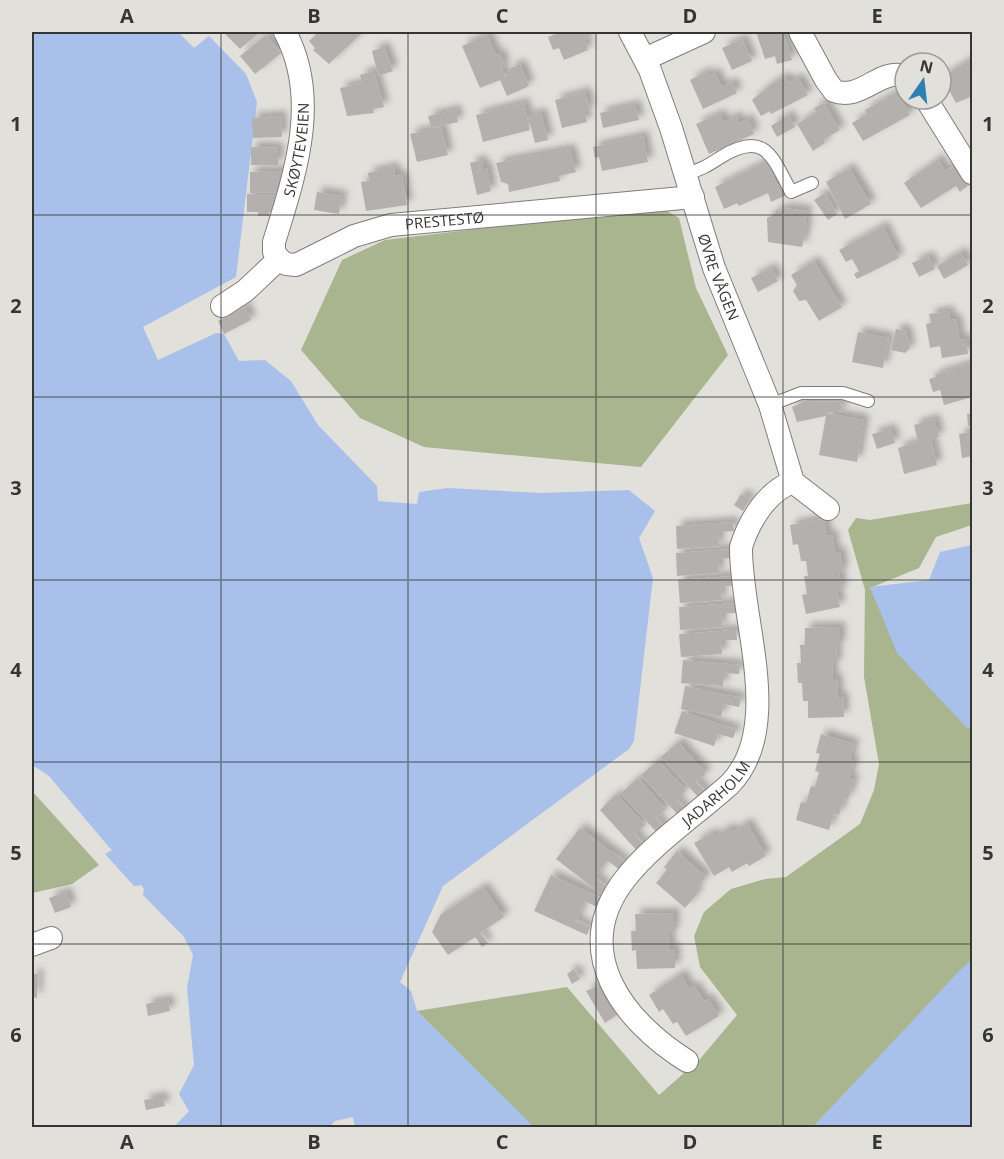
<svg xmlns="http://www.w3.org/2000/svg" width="1004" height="1159" font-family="'Open Sans',sans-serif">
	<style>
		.green { fill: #a8b58f }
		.water { fill: #a8c0ea }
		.building { fill: #b4b0ad; filter: url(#shadow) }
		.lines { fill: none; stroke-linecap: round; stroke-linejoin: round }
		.lane-casing { stroke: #807e7a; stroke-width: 14 }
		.street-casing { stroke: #807e7a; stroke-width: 24 }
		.lane { stroke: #fff; stroke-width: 12 }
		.street { stroke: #fff; stroke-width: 22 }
		.grid { fill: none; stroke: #353533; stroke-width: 1.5; stroke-opacity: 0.55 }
		.labels { text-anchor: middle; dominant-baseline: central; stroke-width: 4.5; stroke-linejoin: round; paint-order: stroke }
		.street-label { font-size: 15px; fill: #353533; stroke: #e1e0db }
		.neatline { fill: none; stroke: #353533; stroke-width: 2 }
		.grid-label { font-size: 20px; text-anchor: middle; font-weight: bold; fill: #353533 }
	</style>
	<defs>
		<filter id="shadow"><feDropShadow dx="5.5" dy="-5.5" stdDeviation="3" flood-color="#0004"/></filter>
	</defs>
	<rect width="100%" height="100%" fill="#e1e0db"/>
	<g class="green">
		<path d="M660,207L679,218L696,288L728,355L641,467L424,447L360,418L301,350L342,260L385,240Z"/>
		<path d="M972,503V525L936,537L919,568L870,588L966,727L972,729V959L813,1127H533L417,1011L567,987L659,1095L700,1059L737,1015L700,967L694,936L704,912L731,889L765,879L786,877L860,824L874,790L879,764L864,677L865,590L848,530L856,518L870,520Z"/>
		<path d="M32,791L99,865L72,884L32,893Z"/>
	</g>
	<g class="water">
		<path d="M32,32H178L194,48L209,36L246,74L257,102L236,277L143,327L158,360L216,333L224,334L239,361L265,360L291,381L318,425L377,486L378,501L417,504L419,492L448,488L540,493L629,490L655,511L639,538L653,578L634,741L629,749L443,886L400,982L411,991L417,1011L534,1127H355L353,1117L335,1121L329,1127H174L189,1111L179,1094L194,1065L187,988L193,955L184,937L143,895L144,889L141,885L134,886L105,854L112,850L108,846L49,776L32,765Z"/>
		<path d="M972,545V729L966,727L897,653L870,587L929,580L940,552Z"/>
		<path d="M972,959V1127H813L960,970Z"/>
	</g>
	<g class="building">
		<path d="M223,32H260L240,49Z"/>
		<path d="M319,32H363L329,64L313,50L315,48L309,41Z"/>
		<path d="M561,32H586L589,38L584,40L588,50L564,60L559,48L553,50L548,37Z"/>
		<path d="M756,32H783L792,60L777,64L775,56L765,59Z"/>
		<path d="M266,35L281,53L255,74L240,56Z"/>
		<path d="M487,35L496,55L500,54L505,66L501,68L505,77L511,74L509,69L520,64L529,86L507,96L500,80L480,88L462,46Z"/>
		<path d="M742,39L752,61L732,70L722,48Z"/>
		<path d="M384,47L393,71L378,76L372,51Z"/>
		<path d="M968,61L972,69V96L956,103L942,77Z"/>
		<path d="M374,71L384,107L373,109L374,113L347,116L340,88L362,83L360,75Z"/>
		<path d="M706,72L708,76L715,73L722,87L732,82L737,93L703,109L690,80Z"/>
		<path d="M786,77L789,83L798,78L808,95L771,114L770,111L761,116L752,100L774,82Z"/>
		<path d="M585,92L590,110L584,111L587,122L562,128L555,100Z"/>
		<path d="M897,92L910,115L863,141L852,123L867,114L865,110Z"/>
		<path d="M524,103L530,130L483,142L476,115Z"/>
		<path d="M824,103L840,130L823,140L825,143L813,151L797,124L816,112L814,108Z"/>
		<path d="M635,105L639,120L603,128L600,113Z"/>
		<path d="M456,110L458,122L431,128L428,116Z"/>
		<path d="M541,113L548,140L535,143L528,116Z"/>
		<path d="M720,114L724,122L736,116L739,123L748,119L754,134L709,154L696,124Z"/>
		<path d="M788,115L795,127L777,137L771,126Z"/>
		<path d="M281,116L282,137L253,138L252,118Z"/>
		<path d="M441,127L448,155L417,162L410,134Z"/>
		<path d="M643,136L648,162L602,171L599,157L595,158L593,147Z"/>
		<path d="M251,147L278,148V165H251Z"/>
		<path d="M570,149L576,172L559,176L560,181L509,192L508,184L501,182L496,163Z"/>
		<path d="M938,159L945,171L957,164L970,184L960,192L956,186L921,208L904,183Z"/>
		<path d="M482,160L483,168H487L491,191L477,195L470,163Z"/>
		<path d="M767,161L777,185L781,183L786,195L771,202L768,193L739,206L737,203L724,209L715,187Z"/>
		<path d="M394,167L395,176L402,175L407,205L366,211L361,182L369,181L368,173Z"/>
		<path d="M849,168L871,204L845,219L826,182Z"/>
		<path d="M281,171L282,192L250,193V172Z"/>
		<path d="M317,192L342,196L339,214L314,210Z"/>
		<path d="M825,193L837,214L828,220L814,200Z"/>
		<path d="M247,194H277V212H269V216H258V212H247Z"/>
		<path d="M784,208L807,211L805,223L807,224L802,247L768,242L767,218L775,214L776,210L783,211Z"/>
		<path d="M883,226L899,258L857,279L854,274L859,271L852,259L846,262L839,250Z"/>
		<path d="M961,252L968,265L944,279L937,266Z"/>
		<path d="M928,256L935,269L919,277L912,263Z"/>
		<path d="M814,261L842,307L819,321L806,300L799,301L793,291L797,285L791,275Z"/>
		<path d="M771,268L778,281L758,292L751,278Z"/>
		<path d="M245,307L251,320L224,334L218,321Z"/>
		<path d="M949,311L950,320L956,319L960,340L966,339L968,354L942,358L940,346L930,348L926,324L931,323L929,314Z"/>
		<path d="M896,329L906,331L910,348L905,353L891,350Z"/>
		<path d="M858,332L889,338L883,368L852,362Z"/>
		<path d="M972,363V397L944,405L940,390L933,392L929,379L936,377L935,375Z"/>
		<path d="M805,401L841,402L842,411L826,413L864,420L857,462L819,455L826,416L797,422L792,407Z"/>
		<path d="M967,414H972V425L968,426Z"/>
		<path d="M934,419L939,437L931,439L937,465L904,474L898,448L918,442L914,425Z"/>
		<path d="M891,429L895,443L877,449L872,434Z"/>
		<path d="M972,432V456L962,458L959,434Z"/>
		<path d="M741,494L750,499L743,511L734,505Z"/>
		<path d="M824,519L827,536L832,535L835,553L840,552L843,571L839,572L842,590L837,591L840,607L806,614L802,595L807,594L804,576H808L806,561H801L798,544L793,545L790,525Z"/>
		<path d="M733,522L734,531L718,532L719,546L677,549L676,526Z"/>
		<path d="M733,549V558L718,559L719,573L677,576L676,553Z"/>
		<path d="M735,576L736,585L720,587L722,600L680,603L678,580Z"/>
		<path d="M736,603V613H721L722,627L680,630L679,607Z"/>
		<path d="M840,627V646H836L837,664H832L833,679H837L838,697H843L844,717L808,718V701H803L802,683H798L797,663H801L800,645H805V628Z"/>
		<path d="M736,630L737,640H721L722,654L681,657L679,634Z"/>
		<path d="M683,660L740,665L739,674L724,673L723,686L681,683Z"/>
		<path d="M685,686L741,698L739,707L724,704L721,717L681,709Z"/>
		<path d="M682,711L736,730L733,738L718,734L714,746L674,733Z"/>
		<path d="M821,734L854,744L850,760L854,761L849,779L854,780L848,799L844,798L839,815L834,813L829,830L796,820L801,802L806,803L811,786L815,787L819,772L815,771L820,754L816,753Z"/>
		<path d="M678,742L706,773L696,782L707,793L700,799L661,757Z"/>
		<path d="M658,760L686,790L676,800L687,811L680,817L641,775Z"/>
		<path d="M638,778L666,809L656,818L667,830L660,836L621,793Z"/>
		<path d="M616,794L645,825L634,834L645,846L638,852L600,810Z"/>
		<path d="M747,823L766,856L749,866L747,863L732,872L729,867L714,876L694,843L712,833L714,837L729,828L732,832Z"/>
		<path d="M580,828L626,863L620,870L608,861L601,869L595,878L607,887L601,894L556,859Z"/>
		<path d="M677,851L706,877L695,890L698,893L685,908L656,883L667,870L664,867Z"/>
		<path d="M551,875L603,899L599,908L585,901L576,921L590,927L587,935L534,911Z"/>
		<path d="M483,887L504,917L480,933L488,943L482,947L475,937L448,955L432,932L441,914Z"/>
		<path d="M66,892L71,907L55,913L49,898Z"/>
		<path d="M674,913V932L670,933V949H675V968L637,969L636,950L632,951L631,931H636L635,914Z"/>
		<path d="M574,969L580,979L572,984L567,974Z"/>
		<path d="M32,974H38L37,998L32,997Z"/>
		<path d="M681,974L690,989L694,986L704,1001L708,999L719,1016L686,1036L677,1022L673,1024L663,1009L659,1012L649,995Z"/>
		<path d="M600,985L617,1015L605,1023L586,991Z"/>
		<path d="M168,1000L170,1011L148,1016L146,1004Z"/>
		<path d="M162,1097L165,1106L146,1110L144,1100Z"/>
	</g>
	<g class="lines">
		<defs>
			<g id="lane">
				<path d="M687,173C700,171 710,164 721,157C765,130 772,156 791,192L812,183"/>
				<path d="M770,405L801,393H843L868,401"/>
			</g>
			<g id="street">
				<path id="s1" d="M630,32L650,70L671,128L714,268L770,405L793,482L828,509"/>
				<path d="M800,32L826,80L834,91C862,101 879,68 905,76"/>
				<path d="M645,59L704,32"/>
				<path d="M926,99L972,173"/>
				<path id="s2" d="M279,259L274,252V242C295,174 321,99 285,32"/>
				<path id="s3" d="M222,306L245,291L279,259L286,264L296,265L354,236L391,225L693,197"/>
				<path d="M32,945L51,938"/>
				<path id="s4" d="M687,1061C623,1021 569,951 625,879C651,845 698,813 730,784C785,727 740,618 741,547C749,521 767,491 793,482"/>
			</g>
		</defs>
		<use href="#lane" class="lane-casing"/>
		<use href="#street" class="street-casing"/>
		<use href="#lane" class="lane"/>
		<use href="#street" class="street"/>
	</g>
	<path class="grid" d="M221,32V1128M408,32V1128M596,32V1128M783,32V1128M32,215H972M32,397H972M32,580H972M32,762H972M32,944H972"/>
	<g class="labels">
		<g class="street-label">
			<text stroke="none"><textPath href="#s2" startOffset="114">SKØYTEVEIEN</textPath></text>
			<text stroke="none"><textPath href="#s3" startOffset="250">PRESTESTØ</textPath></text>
			<text stroke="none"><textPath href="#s1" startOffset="261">ØVRE VÅGEN</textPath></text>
			<text stroke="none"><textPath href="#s4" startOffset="346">JADARHOLM</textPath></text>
		</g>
	</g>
	<rect width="1004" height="1159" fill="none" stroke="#e1e0db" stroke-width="66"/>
	<g transform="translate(923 81) rotate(14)"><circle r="28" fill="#e1e0db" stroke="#9c9c98" stroke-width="1.5"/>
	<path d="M0-4.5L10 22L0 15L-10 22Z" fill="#2e80b1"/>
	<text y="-9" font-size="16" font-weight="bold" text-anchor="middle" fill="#353533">N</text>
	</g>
	<rect x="33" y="33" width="938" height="1093" class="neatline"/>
	<g class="grid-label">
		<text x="127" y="23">A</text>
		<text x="314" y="23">B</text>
		<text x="502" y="23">C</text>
		<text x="690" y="23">D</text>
		<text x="877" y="23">E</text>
		<text x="16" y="131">1</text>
		<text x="988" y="131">1</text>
		<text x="16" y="313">2</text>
		<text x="988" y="313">2</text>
		<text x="16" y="495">3</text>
		<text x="988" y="495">3</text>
		<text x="16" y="677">4</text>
		<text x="988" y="677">4</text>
		<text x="16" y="860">5</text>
		<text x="988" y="860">5</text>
		<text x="16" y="1042">6</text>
		<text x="988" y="1042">6</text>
		<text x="127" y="1149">A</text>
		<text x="314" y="1149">B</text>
		<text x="502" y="1149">C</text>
		<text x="690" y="1149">D</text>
		<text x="877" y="1149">E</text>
	</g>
</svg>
